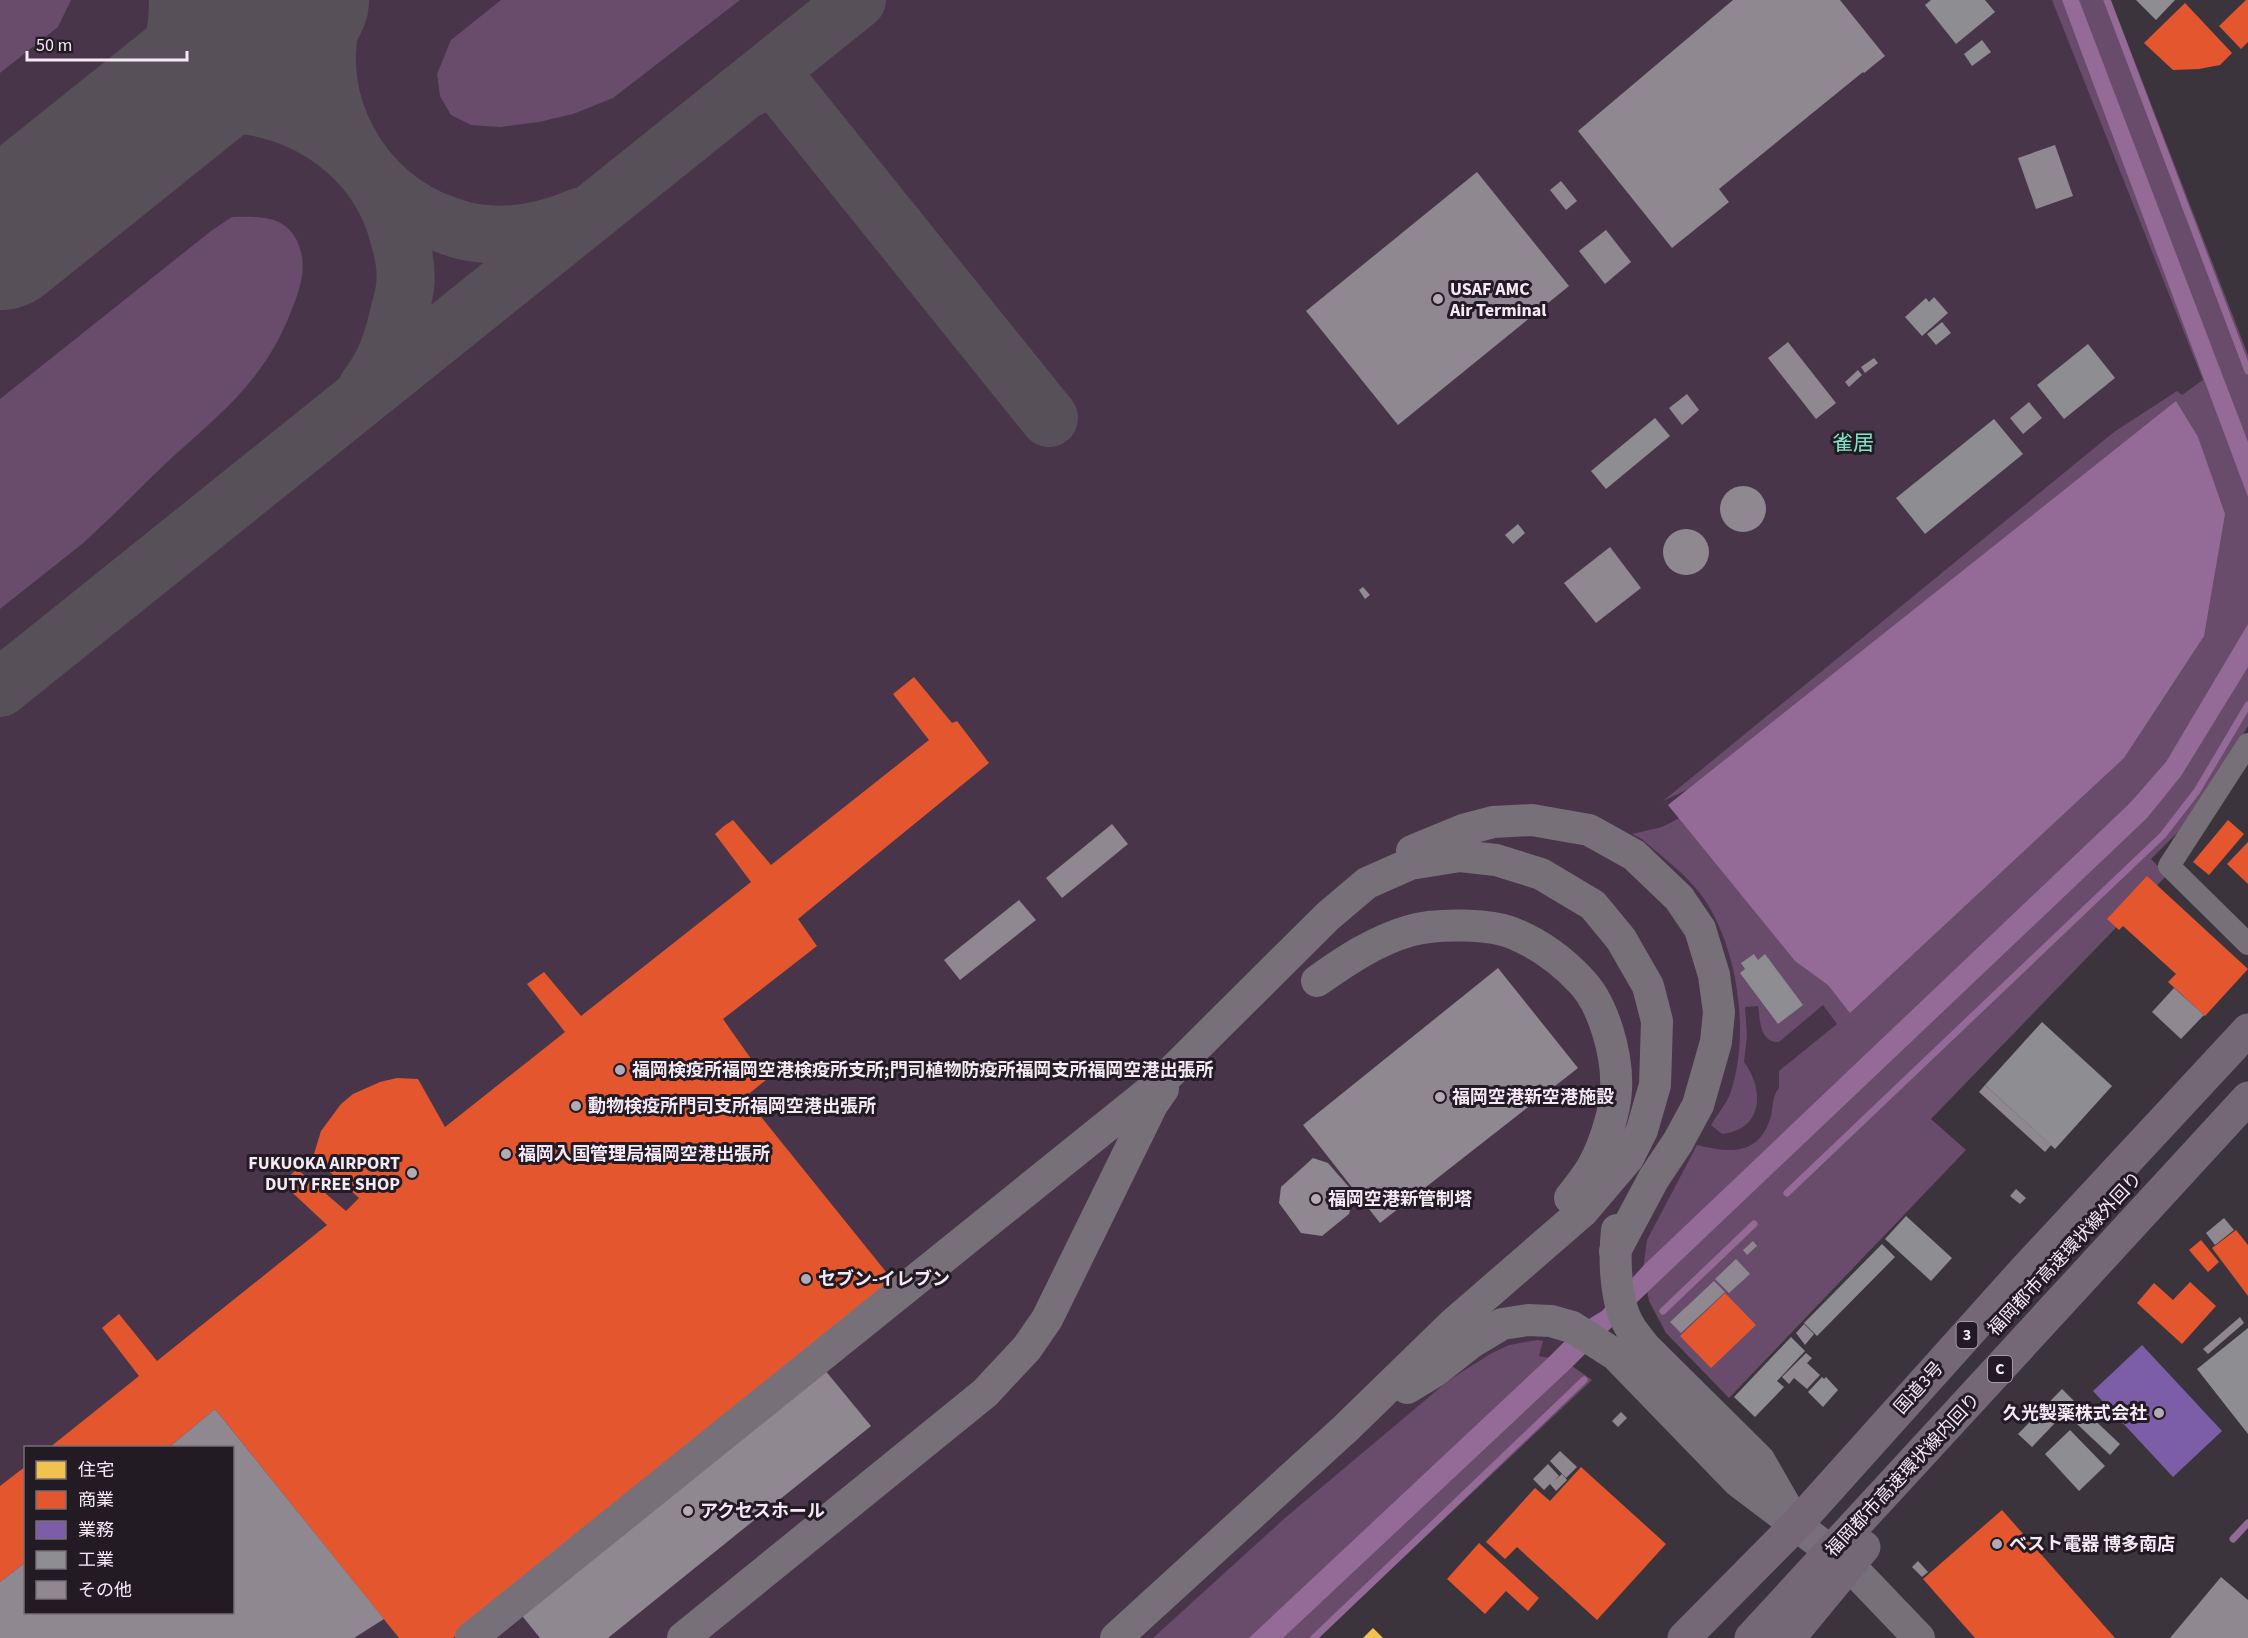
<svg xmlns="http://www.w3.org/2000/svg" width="2248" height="1638" font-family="'Source Sans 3','Noto Sans JP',sans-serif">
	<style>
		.built { fill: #483549; fill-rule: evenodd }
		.green { fill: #694b6b }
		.water { fill: #946b96 }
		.homes { fill: #f2c14e }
		.shops { fill: #e4572e }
		.offices { fill: #7b5ea7 }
		.industry { fill: #8d8d92 }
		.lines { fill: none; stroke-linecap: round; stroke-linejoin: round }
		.stream { stroke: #946b96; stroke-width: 7 }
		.taxiway { stroke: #585058; stroke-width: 58 }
		.runway { stroke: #585058; stroke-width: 144 }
		.building { fill: #8f8890 }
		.street { stroke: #787079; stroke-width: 22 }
		.secondary { stroke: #787079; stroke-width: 32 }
		.highway { stroke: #746875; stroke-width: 33 }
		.poi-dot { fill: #b4aab4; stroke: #221b23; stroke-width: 2 }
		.labels { text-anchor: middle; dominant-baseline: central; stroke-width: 6; stroke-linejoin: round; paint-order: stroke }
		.shield { fill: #221b23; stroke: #b5abb5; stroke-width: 1.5 }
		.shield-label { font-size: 16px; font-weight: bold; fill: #f4e9f4 }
		.poi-label { font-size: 18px; font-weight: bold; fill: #f4e9f4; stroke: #221b23; text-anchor: start }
		.street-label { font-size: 18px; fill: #f4e9f4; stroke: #221b23 }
		.quarter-label { font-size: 21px; fill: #82e3c9; stroke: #221b23 }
	</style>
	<rect width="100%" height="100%" fill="#3c343d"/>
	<path class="built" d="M0,0H2071L2248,457L2149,796L1256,1638H0ZM26,1448H232V1612H26Z"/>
	<g class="green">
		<path d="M0,0H71L58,27L0,73Z"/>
		<path d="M501,0H740L613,98L573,114L539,122L500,127L471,125L451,115L440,96L437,74L451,40Z"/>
		<path d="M2052,0H2111L2248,355V726L2196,814L2151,859L2167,875L1931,1119L1966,1150L1729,1398L1666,1333L1649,1301L1643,1270L1647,1240L1697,1145C1729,1153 1758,1156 1770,1119C1774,1108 1771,1097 1779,1088V1071L1837,1024L1823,1005L1779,1042C1760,1043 1760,1020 1758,1006L1745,1007L1747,1036L1744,1062C1765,1090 1763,1130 1722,1134L1711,1125C1717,1115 1726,1104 1730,1094C1751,1035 1738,942 1699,892C1684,873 1661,856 1642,839L1632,834L1662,827L1781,766L1791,741L1663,801L2114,432L2177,391L2182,395L2203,380Z"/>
		<path d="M232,217C264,216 292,216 301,252C306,271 299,292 292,309C264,383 219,414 164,465C137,491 110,519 82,544C55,566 27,587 0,609V399L211,231Z"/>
		<path d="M1537,1340L1543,1341L1539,1356L1565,1361L1592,1380L1318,1638H1153L1285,1518L1448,1381L1490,1354L1509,1345Z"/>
	</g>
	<g class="water">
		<path d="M2062,0H2079L2248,442V497Z"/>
		<path d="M2176,401L2198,437L2225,514L2204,636L2124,758L1850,1013L1828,985L1795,961L1668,805Z"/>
		<path d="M2248,624V667L2181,776L2147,818L1635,1304L1572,1367L1283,1638H1249L1550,1356L1584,1322L1602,1311L1645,1264L2130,803L2166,762Z"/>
	</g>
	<path class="homes" d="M1373,1628L1383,1638H1363Z"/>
	<g class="shops">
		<path d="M2246,0H2248V42L2241,49L2219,26Z"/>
		<path d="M2185,3L2232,53L2220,65L2199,69L2173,70L2144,43Z"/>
		<path d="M914,677L952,723L957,721L989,763L798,919L817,946L723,1019L766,1080L745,1097L895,1283L453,1638H399L215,1409L168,1448H49L139,1376L102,1328L109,1322L119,1314L157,1361L327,1225L282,1183L297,1169L346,1211L359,1198L313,1157L321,1131L341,1104L353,1094L380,1082L397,1078L418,1079L445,1127L565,1032L527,984L544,972L581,1016L751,882L715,834L724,826L733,820L771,865L929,740L893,694Z"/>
		<path d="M2228,820L2244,834L2209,875L2193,862Z"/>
		<path d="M2248,842V884L2227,864Z"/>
		<path d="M2147,876L2248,969L2205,1016L2168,982L2176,974L2123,926L2119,930L2107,919Z"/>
		<path d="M2236,1230L2248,1245V1296L2212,1248Z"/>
		<path d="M2201,1240L2219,1262L2208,1272L2189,1250Z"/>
		<path d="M2190,1282L2216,1306L2182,1344L2137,1303L2154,1283L2173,1300Z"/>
		<path d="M1725,1293L1756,1325L1711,1368L1680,1336Z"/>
		<path d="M26,1466V1562L0,1582V1486Z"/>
		<path d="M1581,1467L1666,1544L1597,1620L1517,1547L1505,1559L1486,1542L1535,1488L1550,1501Z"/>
		<path d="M2002,1510L2115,1638H1975L1923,1579Z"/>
		<path d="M1479,1543L1539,1598L1528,1611L1506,1591L1485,1614L1447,1579Z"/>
	</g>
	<path class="offices" d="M2142,1345L2222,1431L2173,1477L2093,1391Z"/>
	<g class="industry">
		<path d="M1931,0H1985L1995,12L1956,44L1925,5Z"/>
		<path d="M2136,0H2175L2156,20Z"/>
		<path d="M1982,40L1991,52L1972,66L1964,54Z"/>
		<path d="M1934,297L1948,313L1922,336L1905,317L1926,298L1929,302Z"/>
		<path d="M1942,322L1951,333L1936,345L1927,334Z"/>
		<path d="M2088,344L2115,378L2064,419L2037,385Z"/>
		<path d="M1655,418L1670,436L1606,489L1591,471Z"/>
		<path d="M1994,419L2023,454L1925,534L1896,498Z"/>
		<path d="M1518,524L1525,533L1513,544L1505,535Z"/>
		<path d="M1363,587L1370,595L1365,599L1359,590Z"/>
		<path d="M1754,954L1758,960L1765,954L1803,1005L1778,1024L1740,973L1745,969L1741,963Z"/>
		<path d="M2042,1022L2112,1086L2055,1149L1985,1085Z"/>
		<path d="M1906,1216L1952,1258L1931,1281L1885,1239Z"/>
		<path d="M1882,1244L1895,1257L1817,1336L1804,1323Z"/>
		<path d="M2248,1328V1434L2197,1369Z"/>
		<path d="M1791,1337L1805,1351L1777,1381L1784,1387L1755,1417L1734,1397Z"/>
		<path d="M1822,1377L1824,1379L1826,1377L1838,1390L1823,1407L1808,1392Z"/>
		<path d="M2062,1389L2075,1402L2032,1447L2018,1434Z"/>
		<path d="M2087,1413L2120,1444L2110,1455L2077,1424Z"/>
		<path d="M2070,1430L2105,1466L2079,1491L2045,1454Z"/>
	</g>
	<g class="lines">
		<g class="stream">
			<path d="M2107,0L2248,371"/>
			<path d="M1787,1193L2163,835L2197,791L2248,705"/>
			<path d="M1663,1311L1754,1224"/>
			<path d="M2233,1539L2248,1523"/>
			<path d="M1314,1638L1584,1380"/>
		</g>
		<g class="taxiway">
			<path d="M230,0L338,134"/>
			<path d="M338,0C304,86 351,184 433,220C447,225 462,232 477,233C511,238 548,231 579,217"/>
			<path d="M746,90C761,82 770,82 785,90L1049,418"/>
			<path d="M126,137C154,121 186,105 220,104C304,103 381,158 400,241C404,255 407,272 405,287C404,297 400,308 398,318C391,346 385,364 367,388"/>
			<path d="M126,137C157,96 179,53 178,0"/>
			<path d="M0,688L857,0"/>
		</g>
		<path class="runway" d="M0,238L297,0"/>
	</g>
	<g class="building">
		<path d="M1733,0H1840L1885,56L1864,73L1863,72L1719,189L1729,202L1672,248L1578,131Z"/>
		<path d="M2055,145L2073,196L2036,209L2018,158Z"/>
		<path d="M1477,172L1569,286L1398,425L1306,311Z"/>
		<path d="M1561,181L1577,201L1566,210L1550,190Z"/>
		<path d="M1606,230L1631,262L1605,284L1579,251Z"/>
		<path d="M1788,342L1836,403L1816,419L1768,358Z"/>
		<path d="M1874,358L1878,363L1865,373L1861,367Z"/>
		<path d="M1858,370L1862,375L1849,387L1845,382Z"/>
		<path d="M1687,394L1699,410L1682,425L1669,408Z"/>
		<path d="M2029,402L2042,418L2023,434L2010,418Z"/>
		<circle cx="1743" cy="509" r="23"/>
		<circle cx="1686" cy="552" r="23"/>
		<path d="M1610,547L1641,588L1596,623L1564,583Z"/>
		<path d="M1112,824L1128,844L1062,898L1046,878Z"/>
		<path d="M1019,900L1036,920L960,980L944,960Z"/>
		<path d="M1498,968L1578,1068L1380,1223L1303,1125Z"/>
		<path d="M2174,988L2204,1015L2181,1039L2152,1012Z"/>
		<path d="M1985,1085L2051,1145L2045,1152L1979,1092Z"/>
		<path d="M1313,1158L1328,1163L1355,1194L1349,1214L1322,1236L1301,1233L1279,1203L1281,1187Z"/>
		<path d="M2016,1189L2026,1198L2020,1204L2010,1196Z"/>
		<path d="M2224,1218L2234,1230L2215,1245L2206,1233Z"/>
		<path d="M1753,1241L1757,1246L1747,1255L1743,1250Z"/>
		<path d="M1736,1259L1750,1274L1729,1293L1715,1279Z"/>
		<path d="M1714,1281L1725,1292L1681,1333L1670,1322Z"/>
		<path d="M2240,1317L2244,1323L2208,1354L2203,1349Z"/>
		<path d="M1804,1324L1814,1334L1805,1345L1796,1333Z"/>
		<path d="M810,1352L871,1426L608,1638H540L506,1596Z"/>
		<path d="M1806,1353L1812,1358L1807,1363L1820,1375L1807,1389L1794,1378L1789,1384L1782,1377Z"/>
		<path d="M215,1409L384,1619L354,1638H0V1582L26,1562V1612H232V1448H168Z"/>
		<path d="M1621,1412L1627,1418L1618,1427L1612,1421Z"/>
		<path d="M1560,1451L1577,1467L1566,1478L1550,1461Z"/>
		<path d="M1548,1464L1559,1476L1553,1482L1562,1474L1567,1480L1556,1491L1550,1484L1544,1490L1533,1479Z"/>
		<path d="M1918,1561L1928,1572L1922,1577L1912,1567Z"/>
		<path d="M2221,1577L2248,1600V1638H2170Z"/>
	</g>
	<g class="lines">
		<path class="street" d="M2248,744L2169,866L2248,944"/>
		<g class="secondary">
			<path d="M1412,851L1463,830L1493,822L1532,820L1589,830L1634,855L1679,898L1700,929L1714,975L1719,1012L1716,1042L1698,1105L1678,1142L1654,1178L1615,1251"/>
			<path d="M1317,981C1345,961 1375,941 1409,931C1435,923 1493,923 1517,935C1540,945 1563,962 1580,980C1604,1004 1618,1056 1616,1090C1615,1112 1604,1145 1594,1164C1588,1176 1578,1187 1570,1198"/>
			<path d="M1617,1230C1614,1258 1615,1303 1630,1327C1634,1334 1640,1340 1644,1346L1759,1460L1790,1514"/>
			<path d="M1407,1388L1435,1371L1472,1342L1502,1324L1528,1320L1551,1321L1572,1327L1616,1355L1739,1482L1849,1565L1919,1638"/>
			<path d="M471,1638L1159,1084L1328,916L1367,883L1410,864L1460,856L1496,860L1541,874L1593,905L1621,939L1648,986L1657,1021L1655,1085L1642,1130L1628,1158L1582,1212L1454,1323L1345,1429L1116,1638"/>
			<path d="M683,1638L985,1393L1027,1348L1047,1319L1152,1105L1163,1089"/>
		</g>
		<g class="highway">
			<path d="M1684,1638L1796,1525L2024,1271L2248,1030"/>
			<path d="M1751,1638L2248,1098"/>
			<path d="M1789,1638L1864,1547"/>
		</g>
	</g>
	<g class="poi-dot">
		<circle cx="1438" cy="299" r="6"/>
		<circle cx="620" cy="1070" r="6"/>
		<circle cx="1440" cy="1097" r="6"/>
		<circle cx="576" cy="1106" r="6"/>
		<circle cx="506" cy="1154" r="6"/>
		<circle cx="412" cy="1173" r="6"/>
		<circle cx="1316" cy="1199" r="6"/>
		<circle cx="806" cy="1279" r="6"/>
		<circle cx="2159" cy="1413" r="6"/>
		<circle cx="688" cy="1511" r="6"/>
		<circle cx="1997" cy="1544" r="6"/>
	</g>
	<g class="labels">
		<g class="shield">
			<rect x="1956.5" y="1322" width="21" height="26" rx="4.5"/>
			<rect x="1988" y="1356" width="24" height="26" rx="4.5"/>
		</g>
		<g class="shield-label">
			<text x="1967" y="1335">3</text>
			<text x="2000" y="1369">C</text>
		</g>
		<g class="poi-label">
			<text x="1450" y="289">USAF AMC<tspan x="1450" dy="21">Air Terminal</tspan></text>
			<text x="632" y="1070">福岡検疫所福岡空港検疫所支所;門司植物防疫所福岡支所福岡空港出張所</text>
			<text x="1452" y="1097">福岡空港新空港施設</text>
			<text x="588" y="1106">動物検疫所門司支所福岡空港出張所</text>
			<text x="518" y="1154">福岡入国管理局福岡空港出張所</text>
			<text x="400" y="1163" text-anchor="end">FUKUOKA AIRPORT<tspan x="400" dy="21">DUTY FREE SHOP</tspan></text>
			<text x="1328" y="1199">福岡空港新管制塔</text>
			<text x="818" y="1279">セブン-イレブン</text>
			<text x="2147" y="1413" text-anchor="end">久光製薬株式会社</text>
			<text x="700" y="1511">アクセスホール</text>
			<text x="2009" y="1544">ベスト電器 博多南店</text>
		</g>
		<g class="street-label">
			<text transform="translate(2065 1254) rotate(-47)">福岡都市高速環状線外回り</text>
			<text transform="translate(1919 1388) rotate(-48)">国道3号</text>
			<text transform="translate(1903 1475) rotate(-47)">福岡都市高速環状線内回り</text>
		</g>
		<g class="quarter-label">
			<text x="1853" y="443">雀居</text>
		</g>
	</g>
	<rect x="24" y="1446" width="210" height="168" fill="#221b23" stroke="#766d77" stroke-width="1.5"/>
	<rect x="36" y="1461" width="30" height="18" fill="#f2c14e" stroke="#766d77" stroke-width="1.5"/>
	<text x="78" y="1476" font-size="18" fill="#f4e9f4">住宅</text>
	<rect x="36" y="1491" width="30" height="18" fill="#e4572e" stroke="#766d77" stroke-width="1.5"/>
	<text x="78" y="1506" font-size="18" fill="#f4e9f4">商業</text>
	<rect x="36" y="1521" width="30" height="18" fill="#7b5ea7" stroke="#766d77" stroke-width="1.5"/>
	<text x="78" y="1536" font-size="18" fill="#f4e9f4">業務</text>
	<rect x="36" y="1551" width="30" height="18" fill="#8d8d92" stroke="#766d77" stroke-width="1.5"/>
	<text x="78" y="1566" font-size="18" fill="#f4e9f4">工業</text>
	<rect x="36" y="1581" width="30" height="18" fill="#8f8890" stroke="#766d77" stroke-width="1.5"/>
	<text x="78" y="1596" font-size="18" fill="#f4e9f4">その他</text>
	<path d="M27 51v9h160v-9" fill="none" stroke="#f4e9f4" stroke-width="3"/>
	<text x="36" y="51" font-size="18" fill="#f4e9f4" stroke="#221b23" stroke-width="4.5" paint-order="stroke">50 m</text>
</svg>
